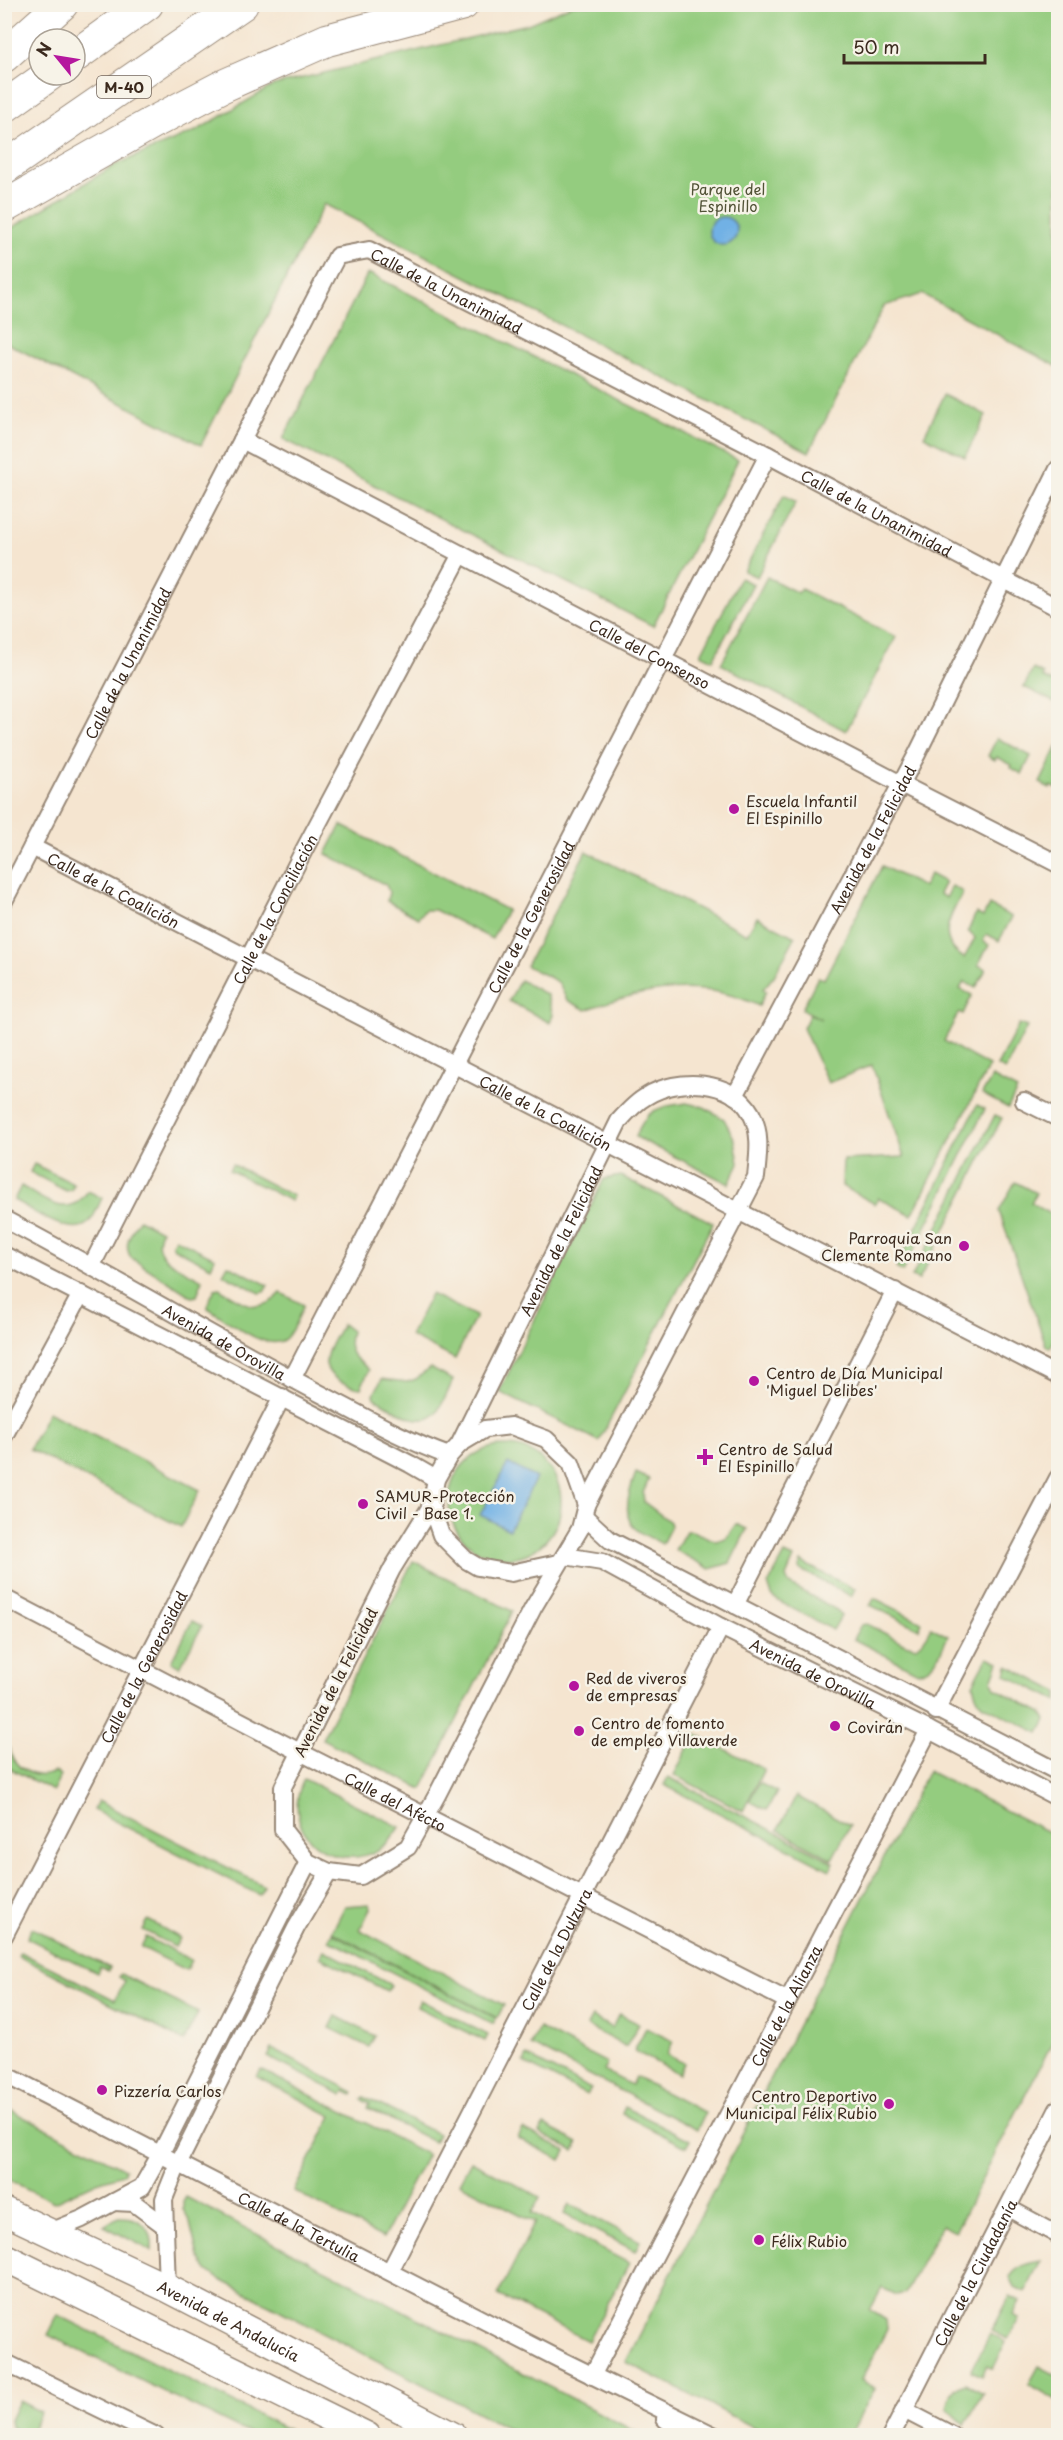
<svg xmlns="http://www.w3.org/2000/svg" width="1063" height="2440" font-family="'Playpen Sans',sans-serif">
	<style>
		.green { fill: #94cc7f; stroke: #687b4e; stroke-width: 1.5 }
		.water { fill: #71b1e5; stroke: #566e82; stroke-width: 1.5 }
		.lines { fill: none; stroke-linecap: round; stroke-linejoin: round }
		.street-casing { stroke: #988877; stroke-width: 20 }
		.primary-casing { stroke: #988877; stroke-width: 30 }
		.highway-casing { stroke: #988877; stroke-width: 34 }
		.street { stroke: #fff; stroke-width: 16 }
		.primary { stroke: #fff; stroke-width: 27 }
		.highway { stroke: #fff; stroke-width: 32 }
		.poi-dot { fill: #b5179e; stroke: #f7f3e8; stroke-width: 2 }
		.labels { text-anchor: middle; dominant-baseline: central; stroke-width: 5; stroke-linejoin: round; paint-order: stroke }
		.shield { fill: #f7f3e8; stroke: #73665b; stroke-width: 1.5 }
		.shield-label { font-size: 14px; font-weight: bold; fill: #3b2a1e }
		.park-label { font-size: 15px; fill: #515236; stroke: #f7f3e8 }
		.street-label { font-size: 15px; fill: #3b2a1e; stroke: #f7f3e8 }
		.poi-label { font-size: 15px; fill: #3b2a1e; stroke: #f7f3e8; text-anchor: start }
	</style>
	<rect width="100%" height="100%" fill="#f7f3e8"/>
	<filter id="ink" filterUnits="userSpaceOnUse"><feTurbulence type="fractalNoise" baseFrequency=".0167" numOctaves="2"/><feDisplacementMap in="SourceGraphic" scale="12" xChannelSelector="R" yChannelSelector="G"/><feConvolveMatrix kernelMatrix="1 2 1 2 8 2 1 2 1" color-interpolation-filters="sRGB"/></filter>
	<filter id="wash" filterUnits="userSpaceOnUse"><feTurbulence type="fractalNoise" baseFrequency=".008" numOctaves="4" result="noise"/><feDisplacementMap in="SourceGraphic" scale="24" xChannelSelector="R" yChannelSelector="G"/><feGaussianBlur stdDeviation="1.35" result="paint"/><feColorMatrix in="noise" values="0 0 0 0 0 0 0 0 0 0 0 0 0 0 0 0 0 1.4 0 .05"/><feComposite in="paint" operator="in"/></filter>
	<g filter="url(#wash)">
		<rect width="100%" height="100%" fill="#f5e5d0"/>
		<g class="green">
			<path d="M572,5H1058V367L922,294L884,306L809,452L324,204L201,445L5,342V232L115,165L196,131L274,85L528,24Z"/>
			<path d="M368,273L738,460L653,626L283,439Z"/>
			<path d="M945,394L986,415L965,457L924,436Z"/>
			<path d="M784,495L796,502L757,577L744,571Z"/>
			<path d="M767,577L798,593L801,589L896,637L846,731L721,664Z"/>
			<path d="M740,578L753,584L713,660L701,654Z"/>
			<path d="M1033,669L1043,674L1042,677L1058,685V704L1024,687Z"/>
			<path d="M997,738L1031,756L1022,774L1011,768L1012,765L997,757L995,760L988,756Z"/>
			<path d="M1058,746V789L1051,786L1050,788L1040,783Z"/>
			<path d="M341,825L507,910L492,939L435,910H425L418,918L387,901L389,892L386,885L326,854Z"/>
			<path d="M586,851L747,934L757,917L795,937L774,976L763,989L766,991L759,1006C703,978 642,989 586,1010L567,1000L559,984L551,978L526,966Z"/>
			<path d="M882,866L923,887L930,874L945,882L939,894L946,898L952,886L963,892C951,915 934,939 964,958L975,938L968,931L976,913L983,917L989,905L1012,917L999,941L987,934L983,941L989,945L978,965L986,969L976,988L964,982L960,989L972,995L963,1014L959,1012L944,1041L989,1066L912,1215L878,1198L875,1204L842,1186L843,1160L904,1157L872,1065L828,1083L803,1028L810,1014L821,1019L802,1009L818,977L824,979Z"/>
			<path d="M520,980L547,995L553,1015L550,1023L509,1001Z"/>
			<path d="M1019,1024L1027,1027L1005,1070L997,1066Z"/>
			<path d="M992,1077L1017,1090L1008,1108L982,1094Z"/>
			<path d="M686,1103L704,1107L724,1119L735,1140L739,1163L729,1184L636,1137C645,1109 658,1107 686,1103Z"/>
			<path d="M977,1105L985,1109L903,1272L896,1268Z"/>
			<path d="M995,1115L1002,1118L919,1280L912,1277Z"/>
			<path d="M34,1164L74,1184L71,1190L66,1191L30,1172Z"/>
			<path d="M232,1164L293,1196L291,1201L229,1170Z"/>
			<path d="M621,1176L713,1223L599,1441L499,1392L604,1179Z"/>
			<path d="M1015,1182L1036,1193L1031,1203L1058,1218V1333L1050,1348L1046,1346L999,1211Z"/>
			<path d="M21,1186C44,1199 68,1221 88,1191L102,1198C98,1206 95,1217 88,1223C72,1239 30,1209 14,1200Z"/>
			<path d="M139,1219L161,1231C148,1260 184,1268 202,1280L197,1296L192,1297L131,1258C122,1243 132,1232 139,1219Z"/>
			<path d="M175,1238L215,1258L211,1267L174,1248L172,1244Z"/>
			<path d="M228,1265L268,1285L264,1292L260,1293L223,1274Z"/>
			<path d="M219,1288C242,1301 259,1318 281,1293L304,1305C299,1315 294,1330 286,1338C268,1355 225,1318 208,1308V1303L215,1289Z"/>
			<path d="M431,1294L476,1316L455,1359L410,1336Z"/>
			<path d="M342,1324L351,1331C345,1355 355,1356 369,1370L361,1388C354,1388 349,1385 342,1382C312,1367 331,1346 342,1324Z"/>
			<path d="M430,1368L453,1380C448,1391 443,1405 435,1414C419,1430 390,1406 375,1398L374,1394L382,1379L407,1382L416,1379Z"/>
			<path d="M48,1412L200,1490L181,1527L29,1449Z"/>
			<circle cx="505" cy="1502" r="56"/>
			<path d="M636,1473L649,1479L643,1493L644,1502L670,1522L671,1526L662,1544C654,1539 644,1536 637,1530C620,1518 630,1488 636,1473Z"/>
			<path d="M736,1524L747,1529L730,1563L710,1569L675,1550L686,1531H692L716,1541L726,1538Z"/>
			<path d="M785,1554L794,1558L786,1577L789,1584L837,1610L841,1616L833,1630L778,1601L772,1595L768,1585Z"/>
			<path d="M413,1561L512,1611L422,1789L322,1739Z"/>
			<path d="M801,1562L855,1589L851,1596L799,1569Z"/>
			<path d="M874,1598L922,1622L919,1629L870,1605Z"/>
			<path d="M192,1621L202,1626L180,1667L171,1662Z"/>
			<path d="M867,1624L905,1644L916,1647L923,1641L931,1627L948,1636C941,1650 936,1669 918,1672L853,1639L861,1625Z"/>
			<path d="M988,1657L999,1662L992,1681L995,1688L1042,1713L1046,1720L1039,1733L983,1705L977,1699L973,1684Z"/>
			<path d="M1008,1666L1058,1692V1701L1006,1675Z"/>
			<path d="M695,1734L764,1769L743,1811L674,1775Z"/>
			<path d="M5,1745L9,1748C13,1768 35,1782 55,1772L61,1775L53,1791L5,1766Z"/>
			<path d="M928,1771L1058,1837V2031L955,2232L942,2225L905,2293L897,2295L882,2288L870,2310L886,2320L887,2329L861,2380L875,2388L850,2435H769L626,2362Z"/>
			<path d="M668,1777L834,1862L830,1870L664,1785Z"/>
			<path d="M304,1779L400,1827C363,1890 272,1845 304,1779Z"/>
			<path d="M759,1783L777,1792L767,1810L749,1801Z"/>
			<path d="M796,1796L850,1825L832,1859L778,1830Z"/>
			<path d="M98,1801L264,1886L259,1895L93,1810Z"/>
			<path d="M369,1904L370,1909L360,1930L504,2005L497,2018L332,1932L345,1906Z"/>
			<path d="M148,1920L180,1938L175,1947L143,1930Z"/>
			<path d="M32,1928L110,1968L108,1971L100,1967L97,1973L27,1938Z"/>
			<path d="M332,1933L496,2018L493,2024L329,1940Z"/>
			<path d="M146,1937L191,1960L186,1970L141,1947Z"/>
			<path d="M324,1950L391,1985L387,1991L320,1957Z"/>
			<path d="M20,1952L115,2000L125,1981L119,1977L121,1974L198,2013L184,2041L18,1956Z"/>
			<path d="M420,2000L488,2035L485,2041L417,2007Z"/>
			<path d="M619,2014L639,2024L626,2047L587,2026L592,2017L612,2028Z"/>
			<path d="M336,2016L375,2036L369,2047L330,2028Z"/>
			<path d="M539,2028L607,2063L604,2071L631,2085L635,2077L705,2113L697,2130L531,2045Z"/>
			<path d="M646,2028L673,2041L667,2055L684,2063L679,2074L634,2051Z"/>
			<path d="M272,2049L354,2092L353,2095L345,2091L343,2095L268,2057Z"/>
			<path d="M527,2056L591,2089L587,2095L524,2063Z"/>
			<path d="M261,2070L427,2154L383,2238L294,2191L332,2116L257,2077Z"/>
			<path d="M364,2097L438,2134L434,2142L368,2108L370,2104L362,2100Z"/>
			<path d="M4,2107L125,2169L123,2174L97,2182L54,2202L5,2178Z"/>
			<path d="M625,2107L690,2140L686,2147L622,2114Z"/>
			<path d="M544,2125L578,2143L574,2151L539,2133Z"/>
			<path d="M523,2129L566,2151L561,2160L518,2138Z"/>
			<path d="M471,2161L540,2197L532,2213L629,2263L588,2341L498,2295L535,2222L459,2183Z"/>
			<path d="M186,2197L601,2414L642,2435H521L219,2279L207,2270L198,2257L190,2223L183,2209V2202Z"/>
			<path d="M569,2204L640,2241L635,2251L564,2214Z"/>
			<path d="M118,2217C141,2216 154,2228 152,2251L104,2226Z"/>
			<path d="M1041,2261L1025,2292L1015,2287L1010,2277C1017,2266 1028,2263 1041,2261Z"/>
			<path d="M1010,2296L1020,2301L1013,2315L1019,2319L1008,2339L992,2331Z"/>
			<path d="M58,2315L299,2435H252L48,2335Z"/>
			<path d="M990,2334L1006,2342L993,2369L987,2366L982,2376L971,2371Z"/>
			<path d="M1039,2366L1058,2376V2401L1029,2384Z"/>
			<path d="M966,2383L983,2393L965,2425L947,2408C950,2396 952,2386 966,2383Z"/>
			<path d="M19,2401L41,2412L32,2430L24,2434L11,2427L10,2420Z"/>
		</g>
		<g class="water">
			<circle cx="723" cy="231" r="14"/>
			<path d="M508,1463L536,1478L509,1530L480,1515Z"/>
		</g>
	</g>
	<g filter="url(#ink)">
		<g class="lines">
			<defs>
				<g id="street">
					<path id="s1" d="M242,440L901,784L1058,864"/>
					<path id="s2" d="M32,847L1058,1376"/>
					<path id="s3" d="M4,901L337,256L369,250L768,455L1058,608"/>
					<path id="s4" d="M735,1096L917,754L1058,469"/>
					<path d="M1024,1101L1058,1118"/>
					<path id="s5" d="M4,1219C111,1275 214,1338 321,1394C363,1416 404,1440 449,1456"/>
					<path d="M4,1255L410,1464L436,1479"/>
					<path id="s6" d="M92,1265L304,850L461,554"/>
					<path id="s7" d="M292,1379L768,455"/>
					<path d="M4,1436L81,1294"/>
					<path id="s8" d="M460,1443L619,1121C627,1112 636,1102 647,1096C677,1077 732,1079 751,1113C762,1133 758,1156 756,1177L586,1505"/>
					<path d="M431,1506L392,1569L283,1787V1830L308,1862L329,1872L361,1876L408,1847L437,1795L533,1608L580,1529L586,1505L571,1463L546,1439L511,1426L485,1429L460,1444L449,1456L436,1479L431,1506L441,1535L466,1560L478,1567L511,1573L558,1563"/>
					<path d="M584,1516L610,1540L1058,1772"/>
					<path id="s9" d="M565,1556L602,1562L721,1627L929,1730L1058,1798"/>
					<path id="s10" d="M4,1598L300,1752L788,2001"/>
					<path d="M735,1605L895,1291"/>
					<path d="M936,1711L1058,1478"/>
					<path id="s11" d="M4,1936L282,1397"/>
					<path id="s12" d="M4,2074L559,2359L715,2436"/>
					<path d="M114,2202L134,2203L165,2226"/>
					<path d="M1008,2208L1058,2235"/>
					<path d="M50,2232L82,2219L142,2187L160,2155L308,1862"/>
					<path id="s13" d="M390,2271L721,1627"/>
					<path d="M167,2288L164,2199L178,2164L296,1928L329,1872"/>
					<path d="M4,2362L156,2436"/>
					<path id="s14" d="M592,2376L929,1730"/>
					<path d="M904,2410L954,2436"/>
					<path d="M665,2419L689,2436"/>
					<path id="s15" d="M891,2436L1058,2109"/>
				</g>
				<g id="primary">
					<path id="s16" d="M4,2211L167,2288L453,2436"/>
					<path d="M4,2257L367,2436"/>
				</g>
				<g id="highway">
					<path d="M4,56L62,4"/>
					<path d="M75,56L147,4"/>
					<path d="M4,107L49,75"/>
					<path d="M4,168L242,4"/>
					<path d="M4,207L152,123L223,86L327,40L463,4"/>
				</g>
			</defs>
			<use href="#street" class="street-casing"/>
			<use href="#primary" class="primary-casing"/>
			<use href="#highway" class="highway-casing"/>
			<use href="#street" class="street"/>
			<use href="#primary" class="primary"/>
			<use href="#highway" class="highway"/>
		</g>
	</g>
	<g class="poi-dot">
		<circle cx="734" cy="809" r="6"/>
		<circle cx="964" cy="1246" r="6"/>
		<circle cx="754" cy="1381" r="6"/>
		<path d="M702 1448h6v6h6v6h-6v6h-6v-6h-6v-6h6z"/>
		<circle cx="363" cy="1504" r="6"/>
		<circle cx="574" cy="1686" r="6"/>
		<circle cx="835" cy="1726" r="6"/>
		<circle cx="579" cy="1731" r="6"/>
		<circle cx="102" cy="2090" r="6"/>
		<circle cx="889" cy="2104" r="6"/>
		<circle cx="759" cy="2240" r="6"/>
	</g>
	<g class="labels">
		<rect class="shield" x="97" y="76" width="54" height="22" rx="4.5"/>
		<g class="shield-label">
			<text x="124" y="87">M-40</text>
		</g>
		<g class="park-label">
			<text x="728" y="188">Parque del<tspan x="728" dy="17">Espinillo</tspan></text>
		</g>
		<g class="street-label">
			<text stroke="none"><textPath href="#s3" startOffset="846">Calle de la Unanimidad</textPath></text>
			<text stroke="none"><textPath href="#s3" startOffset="1330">Calle de la Unanimidad</textPath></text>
			<text stroke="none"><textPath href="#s1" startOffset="460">Calle del Consenso</textPath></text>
			<text stroke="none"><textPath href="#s3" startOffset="268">Calle de la Unanimidad</textPath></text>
			<text stroke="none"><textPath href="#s4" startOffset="291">Avenida de la Felicidad</textPath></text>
			<text stroke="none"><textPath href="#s2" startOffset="92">Calle de la Coalición</textPath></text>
			<text stroke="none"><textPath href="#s6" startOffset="400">Calle de la Conciliación</textPath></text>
			<text stroke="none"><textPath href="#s7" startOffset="520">Calle de la Generosidad</textPath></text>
			<text stroke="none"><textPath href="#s2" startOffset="578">Calle de la Coalición</textPath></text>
			<text stroke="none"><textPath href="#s8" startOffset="226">Avenida de la Felicidad</textPath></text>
			<text stroke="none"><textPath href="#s5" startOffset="252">Avenida de Orovilla</textPath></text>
			<text stroke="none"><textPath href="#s11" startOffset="303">Calle de la Generosidad</textPath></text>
			<text stroke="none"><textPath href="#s9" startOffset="276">Avenida de Orovilla</textPath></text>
			<text transform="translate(335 1682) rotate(-63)">Avenida de la Felicidad</text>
			<text stroke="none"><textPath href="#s10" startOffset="441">Calle del Afécto</textPath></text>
			<text stroke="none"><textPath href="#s13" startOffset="362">Calle de la Dulzura</textPath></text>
			<text stroke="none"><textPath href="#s14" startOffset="418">Calle de la Alianza</textPath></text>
			<text stroke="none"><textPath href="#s12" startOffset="332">Calle de la Tertulia</textPath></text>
			<text stroke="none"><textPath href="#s15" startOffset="184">Calle de la Ciudadanía</textPath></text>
			<text stroke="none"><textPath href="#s16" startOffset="250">Avenida de Andalucía</textPath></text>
		</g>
		<g class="poi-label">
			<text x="746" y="800">Escuela Infantil<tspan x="746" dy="17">El Espinillo</tspan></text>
			<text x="952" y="1237" text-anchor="end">Parroquia San<tspan x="952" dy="17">Clemente Romano</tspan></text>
			<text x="766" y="1372">Centro de Día Municipal<tspan x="766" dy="17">'Miguel Delibes'</tspan></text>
			<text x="718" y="1448">Centro de Salud<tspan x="718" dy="17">El Espinillo</tspan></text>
			<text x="375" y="1495">SAMUR-Protección<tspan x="375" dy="17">Civil - Base 1.</tspan></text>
			<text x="586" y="1677">Red de viveros<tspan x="586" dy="17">de empresas</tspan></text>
			<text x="591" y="1722">Centro de fomento<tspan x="591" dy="17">de empleo Villaverde</tspan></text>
			<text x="847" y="1726">Covirán</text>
			<text x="114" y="2090">Pizzería Carlos</text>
			<text x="877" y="2095" text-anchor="end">Centro Deportivo<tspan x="877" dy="17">Municipal Félix Rubio</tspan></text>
			<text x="771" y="2240">Félix Rubio</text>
		</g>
	</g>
	<rect width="1063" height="2440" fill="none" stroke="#f7f3e8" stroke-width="24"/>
	<g transform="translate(57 57) rotate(300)"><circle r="28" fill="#f7f3e8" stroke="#aca397" stroke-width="1.5"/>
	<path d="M0-4.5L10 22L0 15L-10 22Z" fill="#b5179e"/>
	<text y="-9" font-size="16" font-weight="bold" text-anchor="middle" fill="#3b2a1e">N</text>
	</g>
	<path d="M844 54v9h141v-9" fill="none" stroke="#3b2a1e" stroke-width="3"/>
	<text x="853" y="54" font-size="18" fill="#3b2a1e" stroke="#f7f3e8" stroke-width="4.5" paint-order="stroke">50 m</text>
</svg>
